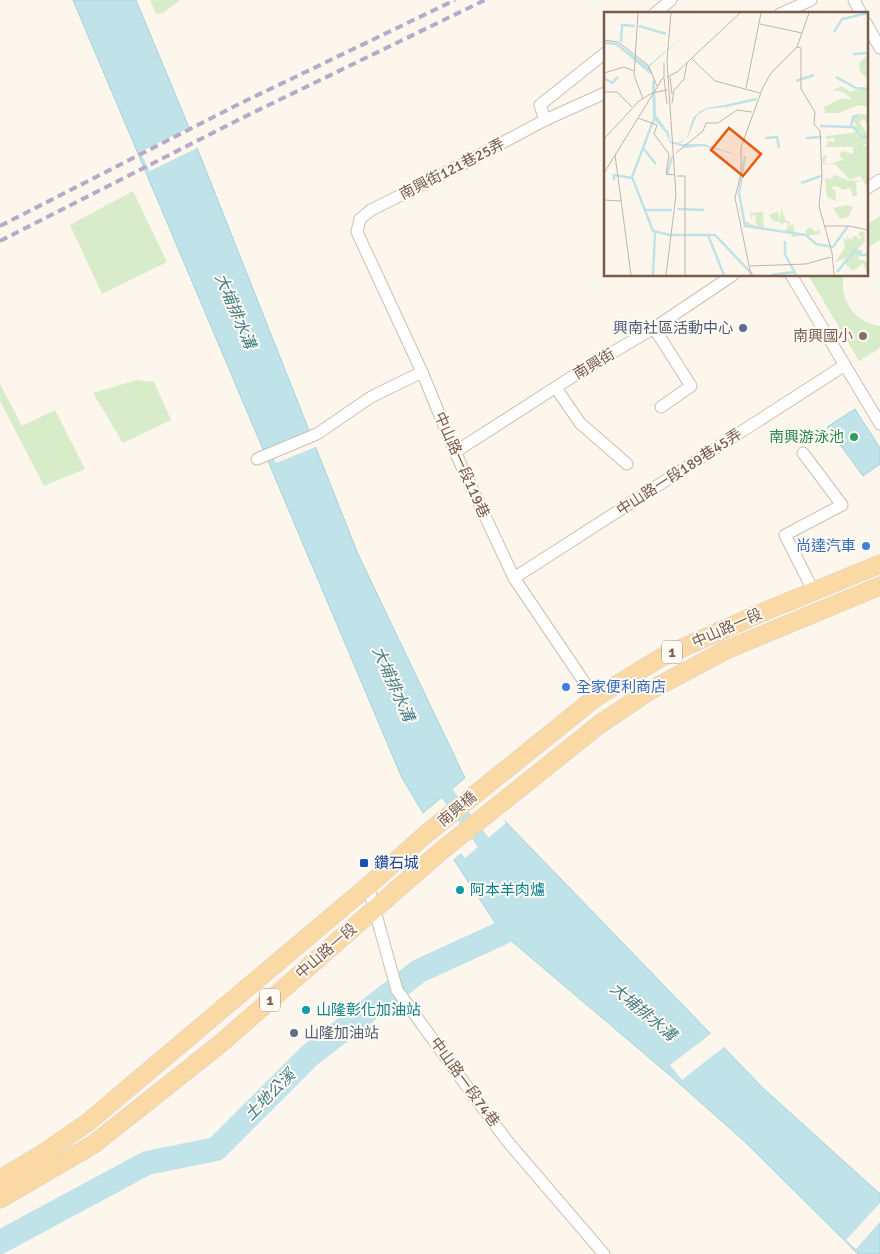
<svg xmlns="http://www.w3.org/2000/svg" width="880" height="1254" font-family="Signika,'Noto Sans TC',sans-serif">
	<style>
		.green { fill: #d8ecc9 }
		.water { fill: #bfe3e8; stroke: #a5d3da }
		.pier { fill: #fdf6ec }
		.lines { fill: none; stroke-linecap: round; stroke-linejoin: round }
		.canal { stroke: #bfe3e8; stroke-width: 14 }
		.river { stroke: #bfe3e8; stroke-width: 24 }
		.minor-casing { stroke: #d1beb0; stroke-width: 13 }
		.primary-casing { stroke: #dad1cd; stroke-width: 19 }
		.minor { stroke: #fff; stroke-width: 11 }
		.primary { stroke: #fbd9a5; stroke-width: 18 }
		.rail { stroke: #b9a8c9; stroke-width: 4; stroke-dasharray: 8 5; stroke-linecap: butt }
		.service-dot { fill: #5c6f8a; stroke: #fffaf3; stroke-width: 2 }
		.education-dot { fill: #8d6e63; stroke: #fffaf3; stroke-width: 2 }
		.leisure-dot { fill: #2e9e5b; stroke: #fffaf3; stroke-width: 2 }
		.shop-dot { fill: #3f7fe0; stroke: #fffaf3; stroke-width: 2 }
		.transit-dot { fill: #1a4fb4; stroke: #fffaf3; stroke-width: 2 }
		.culture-dot { fill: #0f9aa8; stroke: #fffaf3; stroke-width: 2 }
		.labels { text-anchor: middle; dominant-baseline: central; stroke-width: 4; stroke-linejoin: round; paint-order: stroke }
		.shield { fill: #fffaf3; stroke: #a28b7f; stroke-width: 1 }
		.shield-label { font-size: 14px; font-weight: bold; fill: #7a5c4d }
		.street-label { font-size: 15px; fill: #7a5c4d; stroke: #fffaf3 }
		.service-label { font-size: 15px; fill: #4e5e75; stroke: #fffaf3; text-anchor: end }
		.education-label { font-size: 15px; fill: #785e54; stroke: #fffaf3; text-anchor: end }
		.leisure-label { font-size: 15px; fill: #27864d; stroke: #fffaf3; text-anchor: end }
		.shop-label { font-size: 15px; fill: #366cbe; stroke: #fffaf3; text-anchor: end }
		.transit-label { font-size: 15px; fill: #164399; stroke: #fffaf3; text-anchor: start }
		.culture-label { font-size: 15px; fill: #0d838f; stroke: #fffaf3; text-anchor: start }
		.water-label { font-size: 16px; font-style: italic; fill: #437c86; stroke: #fffaf3 }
		.inset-river { fill: none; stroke: #bfe3e8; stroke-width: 2.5 }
		.inset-road { fill: none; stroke: #c5b3a7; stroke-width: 1 }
		.view { fill: #e8590c; fill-opacity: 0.15; stroke: #e8590c; stroke-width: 2.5 }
		.inset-edge { fill: none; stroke: #7a5c4d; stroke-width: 2.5 }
	</style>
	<rect width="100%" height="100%" fill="#fdf6ec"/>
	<g class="green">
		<path d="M150,0H180L163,13L156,14Z"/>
		<path d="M133,191L167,262L102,294L70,225Z"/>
		<path d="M880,216V240L866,249V225Z"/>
		<path d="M808,275H844C839,300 854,322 880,326V348L859,361Z"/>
		<path d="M137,380L154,382L171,420L123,443L93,393Z"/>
		<path d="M0,384L22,426L55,410L85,469L44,486L0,401Z"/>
	</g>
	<g class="water">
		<path d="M73,0H136L188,125L358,554L465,778L423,813L402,778Z"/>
		<path d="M855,409L880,448V464L863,476L827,427Z"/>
		<path d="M503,819L763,1088L880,1194V1254H858L744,1141L673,1078L502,933L454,860Z"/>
	</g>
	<g class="pier">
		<path d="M191,127L199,147L150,171L140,152Z"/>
		<path d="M313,434L318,446L276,463L271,452Z"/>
		<path d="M502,817L506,823L465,858L460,852Z"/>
		<path d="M712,1033L725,1046L682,1080L670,1065Z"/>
		<path d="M880,1203V1222L856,1249L846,1240Z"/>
	</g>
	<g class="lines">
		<path class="canal" d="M438,778C452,806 475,828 491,854"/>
		<path class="river" d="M0,1242L147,1163L216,1149L309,1056L419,971L502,933L524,914"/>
		<defs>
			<g id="minor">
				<path d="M854,0L861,14"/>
				<path d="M654,14L671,0"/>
				<path d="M780,14L811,0"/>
				<path d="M866,23L880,48"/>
				<path d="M545,120L540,105L605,53"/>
				<path d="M866,189L880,180"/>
				<path d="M791,275L880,424"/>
				<path d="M654,328L691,386L661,407"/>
				<path d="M556,388L580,423L627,464"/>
				<path d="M455,452L578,373L654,328L733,275"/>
				<path d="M803,453L842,505L785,535L814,592"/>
				<path d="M257,459L317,434L371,397L422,372"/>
				<path d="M514,578L845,365"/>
				<path d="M595,698L514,578L455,452L422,372L357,232L360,219L371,210L457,167L545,120L605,93"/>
				<path d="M368,886L397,990L484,1110L508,1142L604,1254"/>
			</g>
			<g id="primary">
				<path d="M0,1179L42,1154L87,1123L368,886L426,834L595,698L662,657L756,615L880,564"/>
				<path d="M0,1199L94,1144L220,1044L441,851L600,724L649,691L726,650L880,586"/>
			</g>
		</defs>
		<use href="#minor" class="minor-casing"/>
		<use href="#primary" class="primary-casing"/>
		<use href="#minor" class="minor"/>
		<use href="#primary" class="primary"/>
		<g class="rail">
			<path d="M0,226L235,106L455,0"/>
			<path d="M0,241L242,118L485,0"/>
		</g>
	</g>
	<g class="service-dot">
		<circle cx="743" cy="328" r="5"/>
		<circle cx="294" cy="1033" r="5"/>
	</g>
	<circle class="education-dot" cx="863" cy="336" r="5"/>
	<circle class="leisure-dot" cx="854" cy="437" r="5"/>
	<g class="shop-dot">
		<circle cx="866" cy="546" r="5"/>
		<circle cx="566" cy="687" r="5"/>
	</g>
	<rect class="transit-dot" x="359" y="858" width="10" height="10" rx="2.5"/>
	<g class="culture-dot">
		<circle cx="460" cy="890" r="5"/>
		<circle cx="306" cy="1010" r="5"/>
	</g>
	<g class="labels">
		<g class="shield">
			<rect x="662" y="640.5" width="20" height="23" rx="4"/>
			<rect x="260" y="988.5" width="20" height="23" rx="4"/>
		</g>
		<g class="shield-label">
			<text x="672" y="652">1</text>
			<text x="270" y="1000">1</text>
		</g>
		<g class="street-label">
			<text transform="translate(452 169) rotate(-27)">南興街121巷25弄</text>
			<text transform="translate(594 364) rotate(-31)">南興街</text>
			<text transform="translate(462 465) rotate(66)">中山路一段119巷</text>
			<text transform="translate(679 472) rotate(-33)">中山路一段189巷45弄</text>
			<text transform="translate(727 628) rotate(-24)">中山路一段</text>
			<text transform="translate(457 809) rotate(-40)">南興橋</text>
			<text transform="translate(326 951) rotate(-41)">中山路一段</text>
			<text transform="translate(465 1082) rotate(54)">中山路一段74巷</text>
		</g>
		<g class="service-label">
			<text x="733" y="328">興南社區活動中心</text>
			<text x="304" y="1033" text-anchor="start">山隆加油站</text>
		</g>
		<g class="education-label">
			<text x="853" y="336">南興國小</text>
		</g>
		<g class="leisure-label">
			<text x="844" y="437">南興游泳池</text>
		</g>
		<g class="shop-label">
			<text x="856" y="546">尚達汽車</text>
			<text x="576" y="687" text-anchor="start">全家便利商店</text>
		</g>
		<g class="transit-label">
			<text x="374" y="863">鑽石城</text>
		</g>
		<g class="culture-label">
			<text x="470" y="890">阿本羊肉爐</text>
			<text x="316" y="1010">山隆彰化加油站</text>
		</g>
		<g class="water-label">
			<text transform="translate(235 311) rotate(67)">大埔排水溝</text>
			<text transform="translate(393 684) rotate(66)">大埔排水溝</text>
			<text transform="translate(643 1012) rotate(40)">大埔排水溝</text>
			<text transform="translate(270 1095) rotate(-45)">土地公溪</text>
		</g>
	</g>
	<g transform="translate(604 12)">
		<rect width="264" height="264" fill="#fdf6ec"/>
		<path d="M264,42V67L256,60L255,51ZM238,74L246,80L264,75V95L254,93L235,101H221L220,95L238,86L249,88L239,80L229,78ZM258,102L264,103V114L260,107L255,110L263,121L261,129L264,128V131L260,133L259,135L264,132L263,175L256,164L246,168L231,152H219L218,147L220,144L223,143L220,151L225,152L239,148L235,142L239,139L249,142V135H222L224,129L232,130L229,125L223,128L222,124L253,120V125L256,121L258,125L260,124L248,114L253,113L247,107ZM231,163L246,169L256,168L259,171L254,168L252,171L253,184H249L246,175L241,178L231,174L226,177H231L232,189L223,185L221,166L226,167ZM242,193L249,195L244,205L236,207L229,196ZM177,196L182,209H185L186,214L189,212L191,221L202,222V218L206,215L212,220L215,217L217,222L188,225L187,222L181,220L185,212L180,210L177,214L176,210L169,209L165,203L174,199L176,208ZM159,200L160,217L147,215L141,212L142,209L154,215L151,210L152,204L148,203V210L146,201ZM257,219L260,220L261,229L253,238H258V241L254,247L263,249L264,260L263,261L259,251L249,259L242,253L241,246L231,250L241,236L239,225L243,229L242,223L246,228L252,223L255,228L259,222L256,225L254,222Z" fill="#d8ecc9"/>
		<path d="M84,20L45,55L49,61L46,62L12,33L0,32V29L13,31L44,54ZM51,68L52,103L65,121L66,129L74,131L83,126L89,106L96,99L103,96L119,93L123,95L103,97L93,103L84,125L75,132H100L137,144L99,134L83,136L66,131L62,121L49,106L48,69Z" fill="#bfe3e8"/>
		<path class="inset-river" d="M35,14L62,22M230,20L238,7L264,1M17,30L18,13L31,14M249,42L264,41M232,65L252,76L264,77M0,66L8,71L14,65M192,69L210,63M121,94L153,87M51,104L28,165L49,219L66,223H111L149,263M216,114L249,115L257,124L264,126M247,115L249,105L255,103M161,126L173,125L175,136M202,126L218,125M39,136L52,152M141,144L135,181L141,214L202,223L212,232L229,235L244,214M63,163L68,144M10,168V163L28,166M197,171L217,164M73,197L100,198M41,198H68M104,223L120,263M181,229V242L192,263M233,260L251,238L257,243H264M49,263L51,221M167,263L190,260"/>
		<path class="inset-road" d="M34,1L30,63L39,87M156,12L198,21M0,28L14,30L44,53L53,74M193,35L197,36V77L211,100L210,112L216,119L218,165L215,194L228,241L230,263M88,47L111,69L156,81M0,61L20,55L30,59M63,65L73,60L136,1M66,65L68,82M60,66L63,92M56,69L60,65V51M74,74L80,67L83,51M142,76L157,1M0,80H13L28,95M68,91L70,78L75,73M34,106L53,113L50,122L65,142L62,162L70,163M0,127L35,89L48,81L63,78M72,141L99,119L102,111H114L133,98L148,100M11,143L27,263M0,161L57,69M73,164H81V263M0,188L17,189M221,214H245L264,218M146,254L202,252L227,245M62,263L72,183L63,49L67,1M147,263L131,186L137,161V135L159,75L167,61L193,35L205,1"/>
		<path class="view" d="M125,116L157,142L139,164L107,138Z"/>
		<rect width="264" height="264" class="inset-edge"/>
	</g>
</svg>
